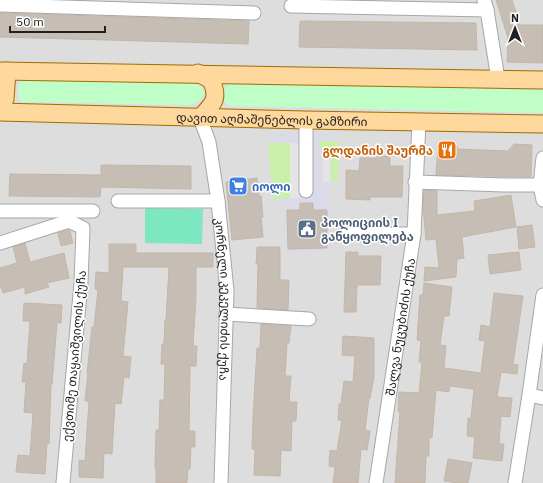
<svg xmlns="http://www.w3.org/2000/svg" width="543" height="483" font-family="'IBM Plex Sans','Noto Sans Georgian',sans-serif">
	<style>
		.residential { fill: #dedddd }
		.grass { fill: #c9f0a8 }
		.park { fill: #c0fec7 }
		.pitch { fill: #7de7c2 }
		.parking { fill: #e4e4e4 }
		.plaza { fill: #dadae8; fill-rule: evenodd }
		.building { fill: #c6beb5; stroke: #c5b5a7 }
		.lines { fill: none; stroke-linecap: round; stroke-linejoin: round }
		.minor-casing { stroke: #a7a7a7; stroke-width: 15 }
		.major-casing { stroke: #9d6e00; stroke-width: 19 }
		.minor { stroke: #fff; stroke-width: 13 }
		.major { stroke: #ffd89e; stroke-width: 17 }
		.labels { text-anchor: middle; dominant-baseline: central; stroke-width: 3; stroke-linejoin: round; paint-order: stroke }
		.street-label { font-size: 12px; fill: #202020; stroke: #fff }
		.food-label { font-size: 12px; font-weight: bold; fill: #c56008; stroke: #fff; text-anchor: end }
		.shop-label { font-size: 12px; font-weight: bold; fill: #366cbe; stroke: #fff; text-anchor: start }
		.service-label { font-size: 12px; font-weight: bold; fill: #4e5e75; stroke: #fff; text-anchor: start }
	</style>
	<rect width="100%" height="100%" fill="#f2eee6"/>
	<rect class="residential" x="0" y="0" width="543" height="483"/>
	<g class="grass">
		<path d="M319,141H338V181H331V148H319Z"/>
		<path d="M268,143H290V198L273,199Z"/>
	</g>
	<g class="park">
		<path d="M21,80L193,82C211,88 205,103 188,105L23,102L19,100C18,93 17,87 21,80Z"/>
		<path d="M231,83L543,90V113L231,106L226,104C222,96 222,87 231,83Z"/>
	</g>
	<path class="pitch" d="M145,208L203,209L202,244L145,243Z"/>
	<g class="parking">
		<path d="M290,143H299L300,198L290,199Z"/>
		<rect x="323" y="149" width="7" height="33"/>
	</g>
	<path class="plaza" d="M268,133L338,134V140L319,141V148H323L322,182H329L331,251L285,252L283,199L300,198L299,143L268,142ZM313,203V210H327V248L288,249L300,210Z"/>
	<g class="building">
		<path d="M496,0H512L520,25H543V63L507,62L508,38Z"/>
		<path d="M0,13L249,21L248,44L0,37Z"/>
		<path d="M300,21L476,23L477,50L299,47Z"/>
		<path d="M514,144L532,145L531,177L436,175L438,146H457V149L508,151Z"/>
		<path d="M377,156H390V166H403L402,197H370V200L346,199V170L359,171L360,158H377Z"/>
		<path d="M101,165L191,166V189L101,187L100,197L9,196L10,174L101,175Z"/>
		<path d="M257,178L259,196H261L263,217H261L263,237L232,240L226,182Z"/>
		<path d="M424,190L437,191V215L475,211L474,201L511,195L516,227L462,237L464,258L457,259L456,277L424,281L425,267L439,268L436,239L426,240L423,207Z"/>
		<path d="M300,203H313V210H327V248L288,249L287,210H300Z"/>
		<path d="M532,225L535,247L519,249L517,227Z"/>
		<path d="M68,230L70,231L73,243L61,246L58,233Z"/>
		<path d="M25,243L30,262L64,253L69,278L47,283L49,287L25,294V287L3,293L0,284V268L17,263L13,247Z"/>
		<path d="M109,244H136V253H213V267H196V297L193,346H197L196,366H190L189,431H195V447H191L190,469H188L187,483H156V468H155L156,430H159L160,400H164L165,364H161L162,344H164L165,320H166L169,267H123L121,301L128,302L123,356L131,357L129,378L124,377L121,404L115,403L112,454L104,453L103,478L79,477V460L85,461L89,401H85L88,374H87L92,327H94L98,290L95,289L96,272L109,273Z"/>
		<path d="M257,247H280V280H289L288,310L257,308L258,264H256Z"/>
		<path d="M346,252H358V256H381L380,285H357L356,312H344Z"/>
		<path d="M519,252L521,270L490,274L488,255Z"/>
		<path d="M424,283L452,287L449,316H444L440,345L446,346L444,368L481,373L485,341L479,340L481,325L490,327L494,293L523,296L513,364L518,365L517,374L501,372L497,397L512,398L510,417L501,416L499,444H504L502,461L473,458L475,437L467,436L468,418H471L474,389L450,386L449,392L436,390L432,438L429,437V456H426L425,483H395L400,412H398L399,392L419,393L422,362H419L421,341L417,340L420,295H423Z"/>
		<path d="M24,303L62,305L61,323H57L52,384H51L49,444H47L45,474L16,472L18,455L30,456L33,413L24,412L26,382H22L24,363L27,364L30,321H23Z"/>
		<path d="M261,324L291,326L289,343H287L285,376H291L289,402H297L296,421H292L291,451L281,450L280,476L254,475L255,449H252L253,418L257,348H260Z"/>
		<path d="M343,336L374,338V377L370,398H369L365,430L370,431L367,450L361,449L358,483H333L335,467L329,466L330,450L337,451L342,420H338L339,404H341L344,381L353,382L355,356L342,355Z"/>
		<path d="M448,459L472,463L468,483H458L444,481Z"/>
	</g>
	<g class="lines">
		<defs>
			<g id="minor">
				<path d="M484,0L487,10L498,79"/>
				<path d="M0,5L254,13"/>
				<path d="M291,6L487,10"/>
				<path id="s1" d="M200,118L209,142L218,201L227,291L221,483"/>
				<path d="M306,120V191"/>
				<path d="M543,158L540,185L543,200"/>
				<path d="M415,182L504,185H540"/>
				<path d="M118,201H218"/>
				<path d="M0,211H93"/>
				<path d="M344,234H414"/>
				<path d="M0,243L69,221L83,228L81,283L63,483"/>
				<path d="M226,314L309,319"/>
				<path d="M529,395L543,398"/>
				<path id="s2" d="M376,483L414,234L419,121"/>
				<path d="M515,483L529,395L543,295"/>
			</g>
			<g id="major">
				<path d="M0,71L543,80"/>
				<path d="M198,73L211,80C220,99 213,104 200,118"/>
				<path d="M0,107L5,99L7,71"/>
				<path id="s3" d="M0,112L306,120L543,124"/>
			</g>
		</defs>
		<use href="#minor" class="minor-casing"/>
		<use href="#major" class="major-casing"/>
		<use href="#minor" class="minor"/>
		<use href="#major" class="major"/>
	</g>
	<defs>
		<symbol id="restaurant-square" viewBox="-11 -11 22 22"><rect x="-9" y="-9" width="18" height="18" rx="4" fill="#e8710a" stroke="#fff"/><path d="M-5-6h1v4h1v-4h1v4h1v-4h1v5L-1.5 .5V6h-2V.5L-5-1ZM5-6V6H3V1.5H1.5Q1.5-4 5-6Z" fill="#fff"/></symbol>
		<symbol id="supermarket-square" viewBox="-11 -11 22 22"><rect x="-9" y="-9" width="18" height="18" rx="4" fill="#3f7fe0" stroke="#fff"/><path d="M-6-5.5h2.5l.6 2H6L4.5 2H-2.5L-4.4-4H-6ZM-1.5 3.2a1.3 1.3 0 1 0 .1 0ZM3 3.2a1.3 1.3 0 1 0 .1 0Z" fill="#fff"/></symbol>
		<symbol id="civic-square" viewBox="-11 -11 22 22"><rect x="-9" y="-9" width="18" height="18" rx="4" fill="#5c6f8a" stroke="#fff"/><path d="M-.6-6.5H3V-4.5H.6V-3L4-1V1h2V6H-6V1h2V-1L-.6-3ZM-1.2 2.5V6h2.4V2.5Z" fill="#fff"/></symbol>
	</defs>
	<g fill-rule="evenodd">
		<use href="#restaurant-square" x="436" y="139" width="22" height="22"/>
		<use href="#supermarket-square" x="227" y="175" width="22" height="22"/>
		<use href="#civic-square" x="296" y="218" width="22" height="22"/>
	</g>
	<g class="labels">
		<g class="street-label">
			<text stroke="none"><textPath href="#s3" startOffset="272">დავით აღმაშენებლის გამზირი</textPath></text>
			<text stroke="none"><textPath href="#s1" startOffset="184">კორნელი კეკელიძის ქუჩა</textPath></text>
			<text stroke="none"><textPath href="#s2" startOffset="158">შალვა ნუცუბიძის ქუჩა</textPath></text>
			<text transform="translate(74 356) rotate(-85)">ექვთიმე თაყაიშვილის ქუჩა</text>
		</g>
		<g class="food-label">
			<text x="433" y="150">გლდანის შაურმა</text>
		</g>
		<g class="shop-label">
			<text x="252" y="186">იოლი</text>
		</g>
		<g class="service-label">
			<text x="321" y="222">პოლიციის I<tspan x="321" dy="14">განყოფილება</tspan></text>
		</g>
	</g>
	<g transform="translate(515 28)" stroke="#ffffff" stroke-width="3" paint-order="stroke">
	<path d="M0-3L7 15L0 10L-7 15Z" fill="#202020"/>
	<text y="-6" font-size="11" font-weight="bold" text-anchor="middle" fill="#202020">N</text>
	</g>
	<path d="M10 26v6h95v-6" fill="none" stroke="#202020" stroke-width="2"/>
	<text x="16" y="26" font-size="12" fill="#202020" stroke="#ffffff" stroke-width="3" paint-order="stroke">50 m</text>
</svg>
